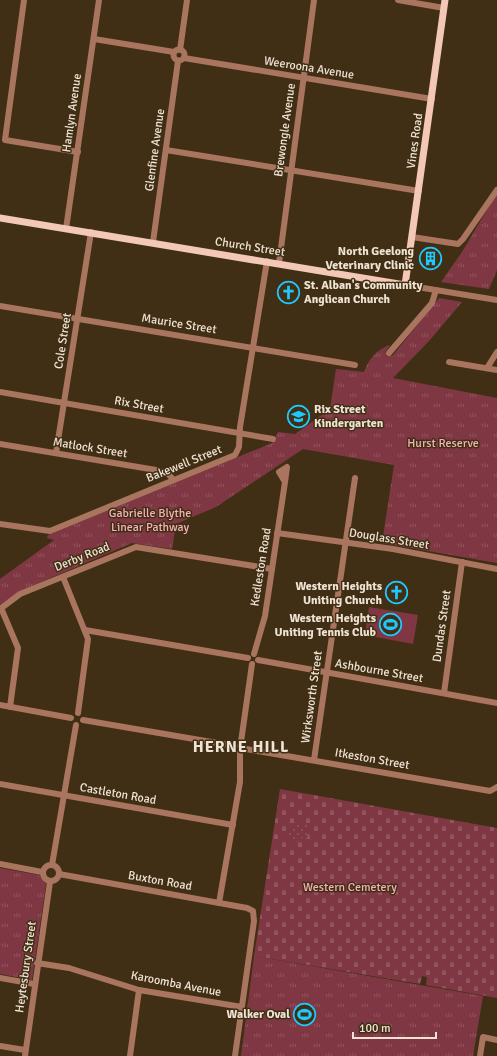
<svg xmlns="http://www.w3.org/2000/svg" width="497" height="1056" font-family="Signika,sans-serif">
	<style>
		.grass { fill: #7f3843 }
		.cemetery { fill: url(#cemetery-stones) }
		.park { fill: url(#park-tufts) }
		.garden { fill: url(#garden-dots) }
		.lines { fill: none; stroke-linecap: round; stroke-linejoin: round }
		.minor { stroke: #a9755f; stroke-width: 6 }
		.major { stroke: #f4c8b6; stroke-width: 7 }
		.labels { text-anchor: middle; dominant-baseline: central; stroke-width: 3; stroke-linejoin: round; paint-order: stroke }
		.street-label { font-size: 12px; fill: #efe3d4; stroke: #412f15 }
		.poi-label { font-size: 12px; font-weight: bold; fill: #efe3d4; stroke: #412f15; text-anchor: end }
		.park-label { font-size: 12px; fill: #f6b1b8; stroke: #412f15 }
		.district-label { font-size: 16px; font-weight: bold; letter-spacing: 1px; fill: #efe3d4; stroke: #412f15 }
	</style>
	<defs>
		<pattern id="cemetery-stones" width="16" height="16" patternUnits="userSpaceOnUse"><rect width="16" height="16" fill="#7f3843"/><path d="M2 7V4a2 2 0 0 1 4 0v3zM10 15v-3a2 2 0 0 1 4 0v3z" fill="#91555d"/></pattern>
		<pattern id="park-tufts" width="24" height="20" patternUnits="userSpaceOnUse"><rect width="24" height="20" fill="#7f3843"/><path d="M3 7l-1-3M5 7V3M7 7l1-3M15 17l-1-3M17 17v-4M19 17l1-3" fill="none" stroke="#91555d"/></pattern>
		<pattern id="garden-dots" width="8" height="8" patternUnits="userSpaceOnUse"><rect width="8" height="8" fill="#7f3843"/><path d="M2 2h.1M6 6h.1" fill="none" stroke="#91555d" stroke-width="1.8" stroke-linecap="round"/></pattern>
	</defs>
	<rect width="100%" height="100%" fill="#412f15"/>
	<path class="grass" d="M369,607L418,615L413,644L365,635Z"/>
	<path class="cemetery" d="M280,789L497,828V998L426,985L427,977L422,976L420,984L254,956Z"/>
	<g class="park">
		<path d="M497,193V270L489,289L441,282L462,252Z"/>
		<path d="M439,298L462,302L429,341L393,378L497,398V563L382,543L394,465L303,449L216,507L176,524L172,549L132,543L18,592L0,605V579L54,540L47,538L48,535L272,443L278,432L295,434L330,409L336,369L364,372C369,359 376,350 390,345L385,352L388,356L393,355Z"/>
		<path d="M0,868L39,875L46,884L32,980L0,974Z"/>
		<path d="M254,956L483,996L473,1056H241Z"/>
	</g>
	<path class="garden" d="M294,822L309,824L307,838L303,837L294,845L288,839L291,825Z"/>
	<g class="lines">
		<g class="minor">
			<path d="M24,0L5,140L78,152"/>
			<path d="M398,0L444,8"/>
			<path d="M94,39L174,52"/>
			<circle cx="179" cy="55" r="5.5"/>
			<path d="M180,50L187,0"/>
			<path d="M184,58L432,99"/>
			<path d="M166,150L419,191"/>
			<path d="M66,229L99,0"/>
			<path d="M412,237L458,244L463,239L497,190"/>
			<path d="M153,242L178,61"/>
			<path d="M279,263L314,0"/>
			<path d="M405,285L497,300"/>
			<path d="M0,306L355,365"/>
			<path d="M389,353L432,303L436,290"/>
			<path d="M449,362L497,370"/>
			<path d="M487,368L497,352"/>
			<path d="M0,392L273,439"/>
			<path d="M0,444L156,470L168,474L174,480"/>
			<path d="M56,453L91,232"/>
			<path d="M0,524L50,531L235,455L239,447L240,427L267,261"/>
			<path d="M277,533L393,549L497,569"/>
			<path d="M63,577L88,639L78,713"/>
			<path d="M1,608L18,648L10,707"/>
			<path d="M0,609L20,594L136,547L272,569"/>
			<path d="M85,630L248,658"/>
			<path d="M254,654L265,616L285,482L279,472L287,467L285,482"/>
			<path d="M258,660L497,703"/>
			<path d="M444,693L462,562"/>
			<path d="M0,705L71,718"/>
			<path d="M83,720L235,746"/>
			<path d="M241,742L252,664"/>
			<path d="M246,749L490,791L497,787"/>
			<path d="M314,760L355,478"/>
			<path d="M0,784L233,825"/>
			<path d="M0,864L42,872"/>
			<circle cx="51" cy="873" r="8"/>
			<path d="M52,865L76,725"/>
			<path d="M59,874L247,908L253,911L254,921L235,1056"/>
			<path d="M219,903L240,782V753"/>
			<path d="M37,963L69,968L139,990L242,1007"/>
			<path d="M0,978L34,984"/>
			<path d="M0,1046L25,1050"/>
			<path d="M25,1056L50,882"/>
			<path d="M130,1056L139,990"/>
			<path d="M480,1056L483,1037L497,1040"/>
		</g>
		<path class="major" d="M0,218L405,285L445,0"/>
	</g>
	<defs>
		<symbol id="building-ring" viewBox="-11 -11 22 22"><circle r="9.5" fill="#412f15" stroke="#1ec9fd" stroke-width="1.5"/><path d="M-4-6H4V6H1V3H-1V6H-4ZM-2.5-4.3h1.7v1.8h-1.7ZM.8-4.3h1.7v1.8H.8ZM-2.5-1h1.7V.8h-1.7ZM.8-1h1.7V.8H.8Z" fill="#1ec9fd"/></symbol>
		<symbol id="church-ring" viewBox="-11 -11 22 22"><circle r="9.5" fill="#412f15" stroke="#1ec9fd" stroke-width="1.5"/><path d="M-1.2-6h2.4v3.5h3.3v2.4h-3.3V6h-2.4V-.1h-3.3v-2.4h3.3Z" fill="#1ec9fd"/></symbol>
		<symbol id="school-ring" viewBox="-11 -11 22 22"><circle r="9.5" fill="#412f15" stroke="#1ec9fd" stroke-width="1.5"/><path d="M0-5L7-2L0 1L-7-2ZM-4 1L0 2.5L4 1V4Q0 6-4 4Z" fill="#1ec9fd"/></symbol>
		<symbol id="stadium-ring" viewBox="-11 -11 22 22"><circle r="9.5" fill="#412f15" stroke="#1ec9fd" stroke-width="1.5"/><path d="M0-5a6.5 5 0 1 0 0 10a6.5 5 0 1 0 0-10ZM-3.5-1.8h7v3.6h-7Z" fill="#1ec9fd"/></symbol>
	</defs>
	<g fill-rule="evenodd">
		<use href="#building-ring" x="418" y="246" width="25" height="25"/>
		<use href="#church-ring" x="276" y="280" width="25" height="25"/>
		<use href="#school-ring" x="286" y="404" width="25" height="25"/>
		<use href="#church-ring" x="384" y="580" width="25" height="25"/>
		<use href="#stadium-ring" x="378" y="612" width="25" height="25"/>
		<use href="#stadium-ring" x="292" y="1002" width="25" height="25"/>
	</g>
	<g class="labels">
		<g class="street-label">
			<text transform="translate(309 68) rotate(9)">Weeroona Avenue</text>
			<text transform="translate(72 113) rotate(-82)">Hamlyn Avenue</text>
			<text transform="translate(285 130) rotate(-82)">Brewongle Avenue</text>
			<text transform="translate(415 141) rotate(-82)">Vines Road</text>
			<text transform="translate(155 150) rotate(-82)">Glenfine Avenue</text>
			<text transform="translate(250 247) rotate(9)">Church Street</text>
			<text transform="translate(179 324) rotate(9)">Maurice Street</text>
			<text transform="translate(63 341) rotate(-81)">Cole Street</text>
			<text transform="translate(139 405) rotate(10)">Rix Street</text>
			<text transform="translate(90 448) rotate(9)">Matlock Street</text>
			<text transform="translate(184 464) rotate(-22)">Bakewell Street</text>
			<text transform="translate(389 539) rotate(9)">Douglass Street</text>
			<text transform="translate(82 557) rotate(-22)">Derby Road</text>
			<text transform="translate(261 567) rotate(-81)">Kedleston Road</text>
			<text transform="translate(442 626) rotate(-82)">Dundas Street</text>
			<text transform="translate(379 671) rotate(10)">Ashbourne Street</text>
			<text transform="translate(312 697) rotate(-82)">Wirksworth Street</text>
			<text transform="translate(372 759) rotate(10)">Itkeston Street</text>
			<text transform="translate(118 794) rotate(10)">Castleton Road</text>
			<text transform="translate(160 881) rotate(10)">Buxton Road</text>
			<text transform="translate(26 967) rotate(-82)">Heytesbury Street</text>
			<text transform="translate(176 984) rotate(11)">Karoomba Avenue</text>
		</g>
		<g class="poi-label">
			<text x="414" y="251">North Geelong<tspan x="414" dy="14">Veterinary Clinic</tspan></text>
			<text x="304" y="285" text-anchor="start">St. Alban's Community<tspan x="304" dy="14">Anglican Church</tspan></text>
			<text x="314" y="409" text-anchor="start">Rix Street<tspan x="314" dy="14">Kindergarten</tspan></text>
			<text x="382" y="586">Western Heights<tspan x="382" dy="14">Uniting Church</tspan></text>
			<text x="376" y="618">Western Heights<tspan x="376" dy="14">Uniting Tennis Club</tspan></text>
			<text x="290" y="1014">Walker Oval</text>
		</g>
		<g class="park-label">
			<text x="443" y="443">Hurst Reserve</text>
			<text x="150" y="513">Gabrielle Blythe<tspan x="150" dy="14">Linear Pathway</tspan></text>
			<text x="350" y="887">Western Cemetery</text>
		</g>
		<g class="district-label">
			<text x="241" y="747">HERNE HILL</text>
		</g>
	</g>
	<path d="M353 1032v6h83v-6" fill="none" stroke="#efe3d4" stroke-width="2"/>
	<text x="359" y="1032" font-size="12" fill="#efe3d4" stroke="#412f15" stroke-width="3" paint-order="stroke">100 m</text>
</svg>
